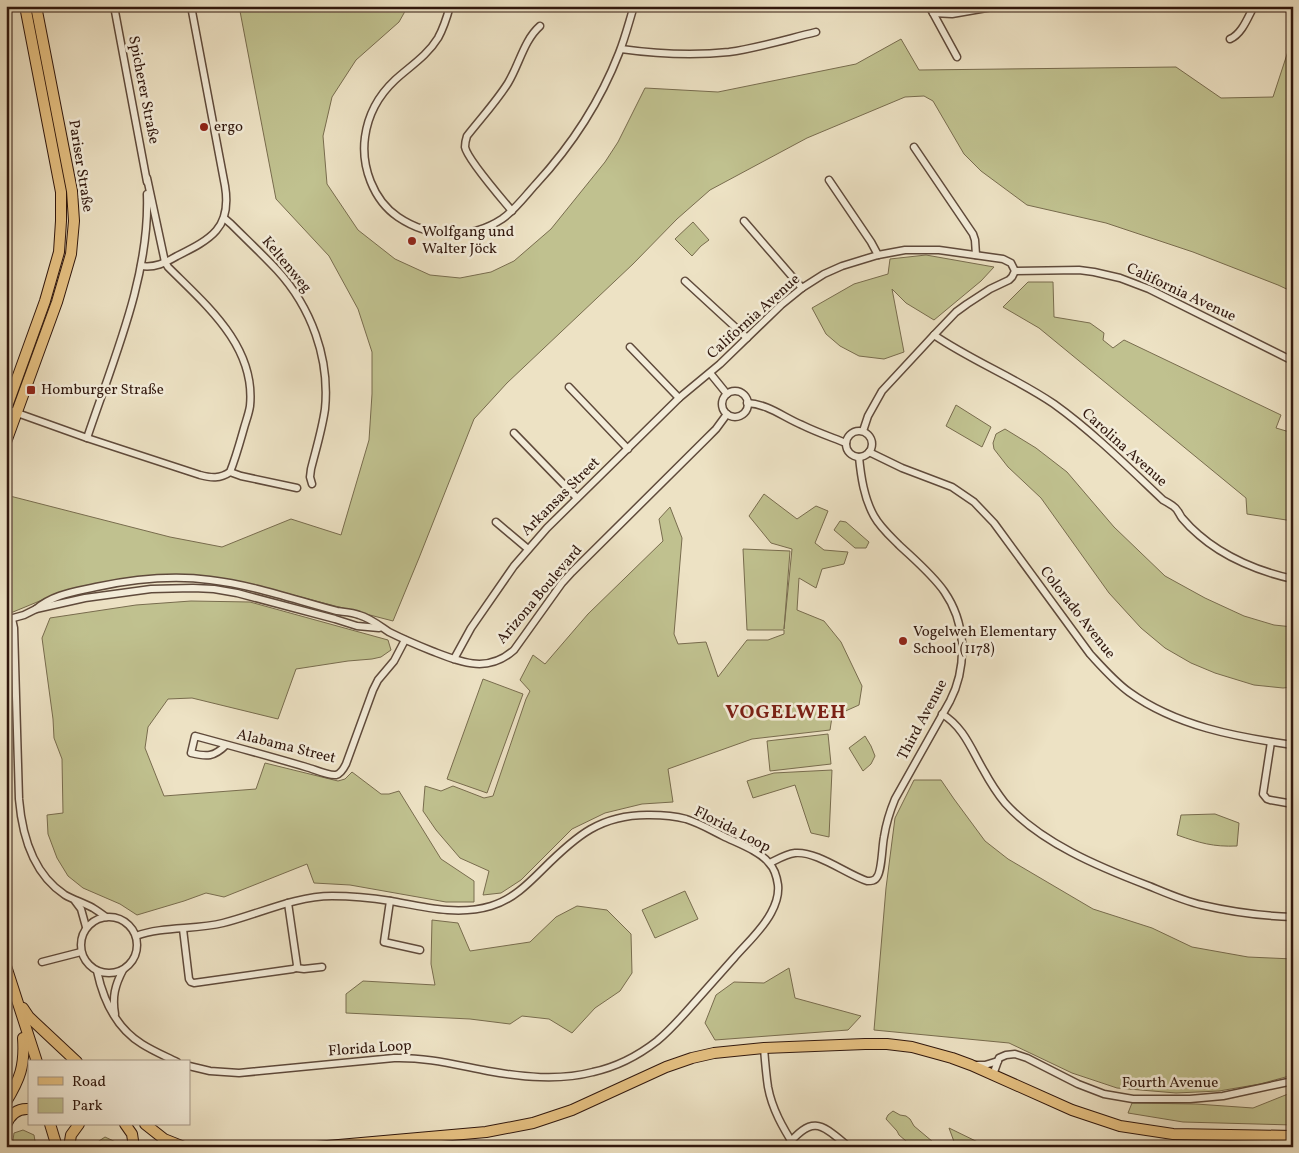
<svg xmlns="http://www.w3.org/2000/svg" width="1299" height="1153" font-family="Vollkorn,serif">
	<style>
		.green { fill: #c0c18f; stroke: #786c4e }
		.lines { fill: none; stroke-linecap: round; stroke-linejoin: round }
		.street-casing { stroke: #5f4a3b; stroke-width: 9 }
		.primary-casing { stroke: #30170d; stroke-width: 12 }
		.street { stroke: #f3ecd9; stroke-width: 6 }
		.primary { stroke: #e6c182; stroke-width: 10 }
		.poi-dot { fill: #8f2418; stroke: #f3ecd9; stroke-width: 2 }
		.labels { text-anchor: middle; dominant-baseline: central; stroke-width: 5; stroke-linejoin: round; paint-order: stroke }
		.street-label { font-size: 15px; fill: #30170d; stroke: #f3ecd9 }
		.poi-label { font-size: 15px; fill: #30170d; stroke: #f3ecd9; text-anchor: start }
		.district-label { font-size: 20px; font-weight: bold; letter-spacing: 1px; fill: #7a1f14; stroke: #f3ecd9 }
	</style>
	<rect width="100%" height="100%" fill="#ede2c4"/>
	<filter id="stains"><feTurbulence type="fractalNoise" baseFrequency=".004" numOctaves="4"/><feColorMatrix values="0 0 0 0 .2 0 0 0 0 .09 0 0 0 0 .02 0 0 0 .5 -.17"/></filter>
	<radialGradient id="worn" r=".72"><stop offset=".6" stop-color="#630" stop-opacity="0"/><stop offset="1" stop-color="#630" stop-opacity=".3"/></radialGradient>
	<g class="green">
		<path d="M239,6H408L399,22L356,60L332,97L323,136L327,184L358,230L395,259L430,275L460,278L491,272L514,261L551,229L605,162L618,142L645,88L718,92L856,64L901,39L919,70L1176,67L1221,98L1273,97L1293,36V292L1278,285L1193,252L1106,223L1027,205L981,171L964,154L933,101L924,96L905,97L807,138L710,190L677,219L633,264L507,383L474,419L419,558L393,621L258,586L209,578L159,576L96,584L59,593L13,612L6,613V495L170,537L222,547L291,519L341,535L369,440L372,394V352L358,309L329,256L276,199Z"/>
		<path d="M693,222L709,240L701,246L692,256L675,239Z"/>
		<path d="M926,255L994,267L981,281L934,320L906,303L892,289L904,352L884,359L859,356L840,346L826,334L812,308L854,284L888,274L890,259Z"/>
		<path d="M1028,282H1053L1054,317L1090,323L1104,333L1103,340L1113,348L1124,340L1281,415L1276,428L1293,433V521L1247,514L1246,498L1039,328L1003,307Z"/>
		<path d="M956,405L991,427L982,447L946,426Z"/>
		<path d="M1005,429L1036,448L1067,472L1114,527L1165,576L1205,598L1244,616L1274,625L1293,627V687L1283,688L1254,685L1215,673L1191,663L1165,648L1141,628L1109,593L1041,498L1008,467L994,449L993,443L996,434Z"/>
		<path d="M764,494L797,519L816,506L828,511L815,543L824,550L848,552L844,564L822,569L816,588L799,578L797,610L824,621L841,642L862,686L859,705L832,717L830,730L752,739L668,769L673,802L642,804L605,813L572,829L521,880L501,893L483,895L489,871L460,858L436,830L423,811L425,786L441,791L453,786L484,798L493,796L526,699L530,691L520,680L533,655L545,664L588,614L663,541L659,519L670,507L682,538L674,634L678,644L706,642L718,677L747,640H768L784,634V630H747L743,549L790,551L784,629L792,549L771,543L749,516Z"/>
		<path d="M840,521L846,522L869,542L866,548H855L834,530Z"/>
		<path d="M191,601L250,602L388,640L391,650L381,657L372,659L348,661L296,669L278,719L192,698L168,699L148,727L145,748L164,796L256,789L265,763L338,781L345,779L352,772L381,794H389L399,791L441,859L474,881V902H446L350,885L314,883L307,864L224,897L206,893L184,901L137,915L120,904L83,888L68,876L57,858L48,834L47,815L63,813L62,759L54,738L53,719L42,638L50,618L136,605Z"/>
		<path d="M483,679L523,694L487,793L447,779Z"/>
		<path d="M828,734L831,764L770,771L767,741Z"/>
		<path d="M865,736L871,746L875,756L871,764L863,771L849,748Z"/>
		<path d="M832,770L829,837L811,833L795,785L753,798L747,781L774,773Z"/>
		<path d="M914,780H941L954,799L985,841L1008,859L1093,909L1152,928L1192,947L1248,957L1293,959V1075L1260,1084L1219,1091L1176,1093L1117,1088L1072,1073L1009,1043L874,1030L886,888L895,818Z"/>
		<path d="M1215,814L1239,823L1237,846C1213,847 1200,843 1177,835L1181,815Z"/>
		<path d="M685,891L698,919L655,938L642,910Z"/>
		<path d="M577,906L607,910L631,934L632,973L620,991L595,1008L572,1033L549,1019L522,1016L510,1024L470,1019L346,1013V994L363,981L435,985L431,964L432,920L458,923L470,951L530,942L556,917Z"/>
		<path d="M789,968L795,998L861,1016L848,1030L715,1040L705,1023L716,995L734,982L764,983Z"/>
		<path d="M1293,1092V1125L1183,1122L1128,1113L1132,1103L1196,1104L1253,1108Z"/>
		<path d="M893,1111L900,1115L906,1116L910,1119L914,1126L939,1147H913L899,1135L897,1131L886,1119L888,1115Z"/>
		<path d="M949,1128L988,1147H956Z"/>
		<path d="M23,1130L34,1135L36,1147H12L14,1133Z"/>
		<path d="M105,1137L120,1144L122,1147H92L93,1145Z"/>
	</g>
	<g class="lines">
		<defs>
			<g id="street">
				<path d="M114,6L147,182"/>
				<path d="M450,6C447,17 443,29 438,38C427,56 409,67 395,80C379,95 368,115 365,137C361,166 373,200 398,217C429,238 470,240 502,219C515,210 525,196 536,184C571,146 600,102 619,53C625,38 629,22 634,6"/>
				<path d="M929,6L933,13L952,14L998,6"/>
				<path d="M933,13L957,57"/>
				<path d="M1230,39C1242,34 1248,17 1254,6"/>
				<path d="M621,49C657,54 693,56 729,52C758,48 787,39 816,32"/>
				<path d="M914,147L973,234L975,240L976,255"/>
				<path d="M829,180L871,242L878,255"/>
				<path d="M512,211C502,199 467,159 465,147C465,144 466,139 467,136C481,118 496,102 508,83C519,65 524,40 540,26"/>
				<path d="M224,218L231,224C246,239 262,254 277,270C311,307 330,358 325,409C322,430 316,449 311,469L310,477L312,484"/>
				<path d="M744,221L802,288"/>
				<path d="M141,266C155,268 165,263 177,256C211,239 232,228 225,186L191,6"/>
				<path d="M1015,271L1079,270L1094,272L1120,278L1149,289L1293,361"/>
				<path d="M685,281L747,338"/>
				<path d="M934,335C972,361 1016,378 1054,404C1093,432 1128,467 1163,500C1167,502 1170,504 1173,506C1178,509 1179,514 1182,518C1187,524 1193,530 1199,535C1224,557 1260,572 1293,579"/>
				<path d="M630,347L679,398"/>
				<path d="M710,373L727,394"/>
				<path d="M569,387L628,449"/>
				<circle cx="735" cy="404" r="13"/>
				<path d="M747,403C768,404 783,417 802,425C816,432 831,437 846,443"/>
				<path d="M6,409L87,438L200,475C211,478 220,479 230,472C236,457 240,442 244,428C246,421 249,413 250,406C256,346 206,305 168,267L165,262L147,178"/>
				<circle cx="859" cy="444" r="13"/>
				<path d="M863,431L868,416L882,391L934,335L956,312L967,304L990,289L1009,280L1012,277L1015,271"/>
				<path d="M514,433L577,498"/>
				<path d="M87,438C113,360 150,277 147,194"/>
				<path d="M869,452L902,468L952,487L974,502L994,523L1090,654C1102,667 1114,681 1129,692C1176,726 1236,737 1293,745"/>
				<path d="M230,472L241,476L297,488"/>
				<path d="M496,522L528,549"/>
				<path d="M36,609C54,594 74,592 96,587C134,579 172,575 210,580C253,585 295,600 337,611C344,612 352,612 359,615C370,618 380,626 389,632C403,639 417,645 432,651C461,662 487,674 514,650L562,583L572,572L707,438L716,429L727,414"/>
				<path d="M12,619L14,628L19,799C22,835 33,874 65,895C74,900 84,903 93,908C98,911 102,914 106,917"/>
				<path d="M6,620L24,615L36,609L85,598L151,589L193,588L214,589L237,593L335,619L357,626L379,628"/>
				<path d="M454,659L471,628L514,566L547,528L679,398L720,364L781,305L802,288L824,274L842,266L878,255L905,250H939L1003,259L1011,263L1015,271"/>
				<path d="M942,714C964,727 972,751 984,771C990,782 997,793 1005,803C1041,843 1099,867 1149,886C1166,893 1184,901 1202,905C1232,912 1263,916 1293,917"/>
				<path d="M1271,742L1263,794L1267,799L1270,800L1293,804"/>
				<path d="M226,745C214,757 207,757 191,753L195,736C232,746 269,756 306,767C314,769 328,776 336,775C341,774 344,768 346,764L373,690L378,680L394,661L405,640"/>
				<path d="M770,863C778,859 786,854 795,853C817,851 846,874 867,881C871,881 875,881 877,877C882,871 882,846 884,837C886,824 890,811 895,799L950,701C960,682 963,663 962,642C958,595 931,575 899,545C890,536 880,527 874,516C864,498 861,477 859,457"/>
				<path d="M75,901L81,909L86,927"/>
				<path d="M390,901L384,942L420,950"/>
				<circle cx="109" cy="945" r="28"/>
				<path d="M183,929L189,979L191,982L194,983L293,969L296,968L297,965L288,903"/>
				<path d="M136,936C163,926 195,930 223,923C259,914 295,896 332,896C352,896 372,898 391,901C424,907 458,916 491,906C512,900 528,884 543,869C576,836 601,814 650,815C662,815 675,816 686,819C699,823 711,830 723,836C737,843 760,851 769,863C774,868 777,878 778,885C779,895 776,904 771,913C762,930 746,944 734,958C718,976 702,994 686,1012C677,1022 668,1032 657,1041C639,1055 616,1067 593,1072C559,1081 522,1077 488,1071C456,1065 426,1057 394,1058L239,1073L210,1071L189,1066"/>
				<path d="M42,962L81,952"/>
				<path d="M296,968L304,969L322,967"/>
				<path d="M97,971C103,999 116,1028 142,1044C153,1051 165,1056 177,1062"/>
				<path d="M115,1014C112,997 115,985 123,970"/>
				<path d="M764,1048C765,1061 766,1074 768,1087C772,1109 783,1128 795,1147"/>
				<path d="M975,1065H985L998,1061"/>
				<path d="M993,1075L999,1058L1006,1055L1015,1054L1027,1058L1078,1084L1104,1094L1133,1099H1190L1223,1096L1293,1081"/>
				<path d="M786,1147C813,1114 821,1124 849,1147"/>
			</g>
			<g id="primary">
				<path d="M6,409L45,301L59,252L61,221V192L25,6"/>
				<path d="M6,442L57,302L71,254L74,221L72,191L36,6"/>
				<path d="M6,966L37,1062"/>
				<path d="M23,1008L29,1017L77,1062"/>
				<path d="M6,1102C20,1079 25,1066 23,1038"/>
				<path d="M50,1124L57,1147"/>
				<path d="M125,1124L132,1134L134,1147"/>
				<path d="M145,1124L164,1139L184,1147"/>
				<path d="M6,1125C10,1115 17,1108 29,1109"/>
				<path d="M69,1147L71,1135L79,1124"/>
				<path d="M316,1147L486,1132L533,1123L572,1110L666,1067L692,1058L714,1053L764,1048L865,1044H887L912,1047L952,1058L971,1065L1072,1110L1120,1126L1173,1134L1293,1136"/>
			</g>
		</defs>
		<use href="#street" class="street-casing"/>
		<use href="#primary" class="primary-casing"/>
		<use href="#street" class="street"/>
		<use href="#primary" class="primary"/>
	</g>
	<g class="poi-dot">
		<circle cx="204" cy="127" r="5"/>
		<circle cx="412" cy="241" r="5"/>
		<rect x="26" y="385" width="10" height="10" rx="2.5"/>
		<circle cx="903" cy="641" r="5"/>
	</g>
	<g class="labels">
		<g class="street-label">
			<text transform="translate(143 90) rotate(79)">Spicherer Straße</text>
			<text transform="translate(80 166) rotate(81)">Pariser Straße</text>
			<text transform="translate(286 265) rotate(50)">Keltenweg</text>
			<text transform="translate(1181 293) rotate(25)">California Avenue</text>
			<text transform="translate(754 317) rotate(-42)">California Avenue</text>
			<text transform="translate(1124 448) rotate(42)">Carolina Avenue</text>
			<text transform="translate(561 497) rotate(-45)">Arkansas Street</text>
			<text transform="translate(540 595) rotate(-50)">Arizona Boulevard</text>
			<text transform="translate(1077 613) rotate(52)">Colorado Avenue</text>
			<text transform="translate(923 720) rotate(-62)">Third Avenue</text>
			<text transform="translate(286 747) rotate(14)">Alabama Street</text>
			<text transform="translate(732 830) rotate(27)">Florida Loop</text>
			<text transform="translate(370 1049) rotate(-4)">Florida Loop</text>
			<text x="1170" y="1083">Fourth Avenue</text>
		</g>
		<g class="poi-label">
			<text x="214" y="127">ergo</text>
			<text x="422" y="232">Wolfgang und<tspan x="422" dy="17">Walter Jöck</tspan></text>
			<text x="41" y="390">Homburger Straße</text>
			<text x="913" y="632">Vogelweh Elementary<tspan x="913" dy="17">School (1178)</tspan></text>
		</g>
		<g class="district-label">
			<text x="786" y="713">VOGELWEH</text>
		</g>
	</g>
	<rect width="1299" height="1153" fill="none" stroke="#ede2c4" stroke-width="25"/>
	<rect x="8" y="8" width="1284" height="1138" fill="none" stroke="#30170d" stroke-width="2.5"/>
	<rect x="12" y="12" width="1274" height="1128" fill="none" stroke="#30170d"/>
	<rect x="28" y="1060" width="162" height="65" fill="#f3ecd9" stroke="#a59787"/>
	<rect x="38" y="1077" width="25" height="8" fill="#e6c182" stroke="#a59787"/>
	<text x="72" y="1086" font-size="15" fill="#30170d">Road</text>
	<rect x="38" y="1098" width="25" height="15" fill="#c0c18f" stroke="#a59787"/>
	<text x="72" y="1110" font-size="15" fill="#30170d">Park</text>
	<rect width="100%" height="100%" filter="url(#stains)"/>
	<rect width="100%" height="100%" fill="url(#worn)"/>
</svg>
